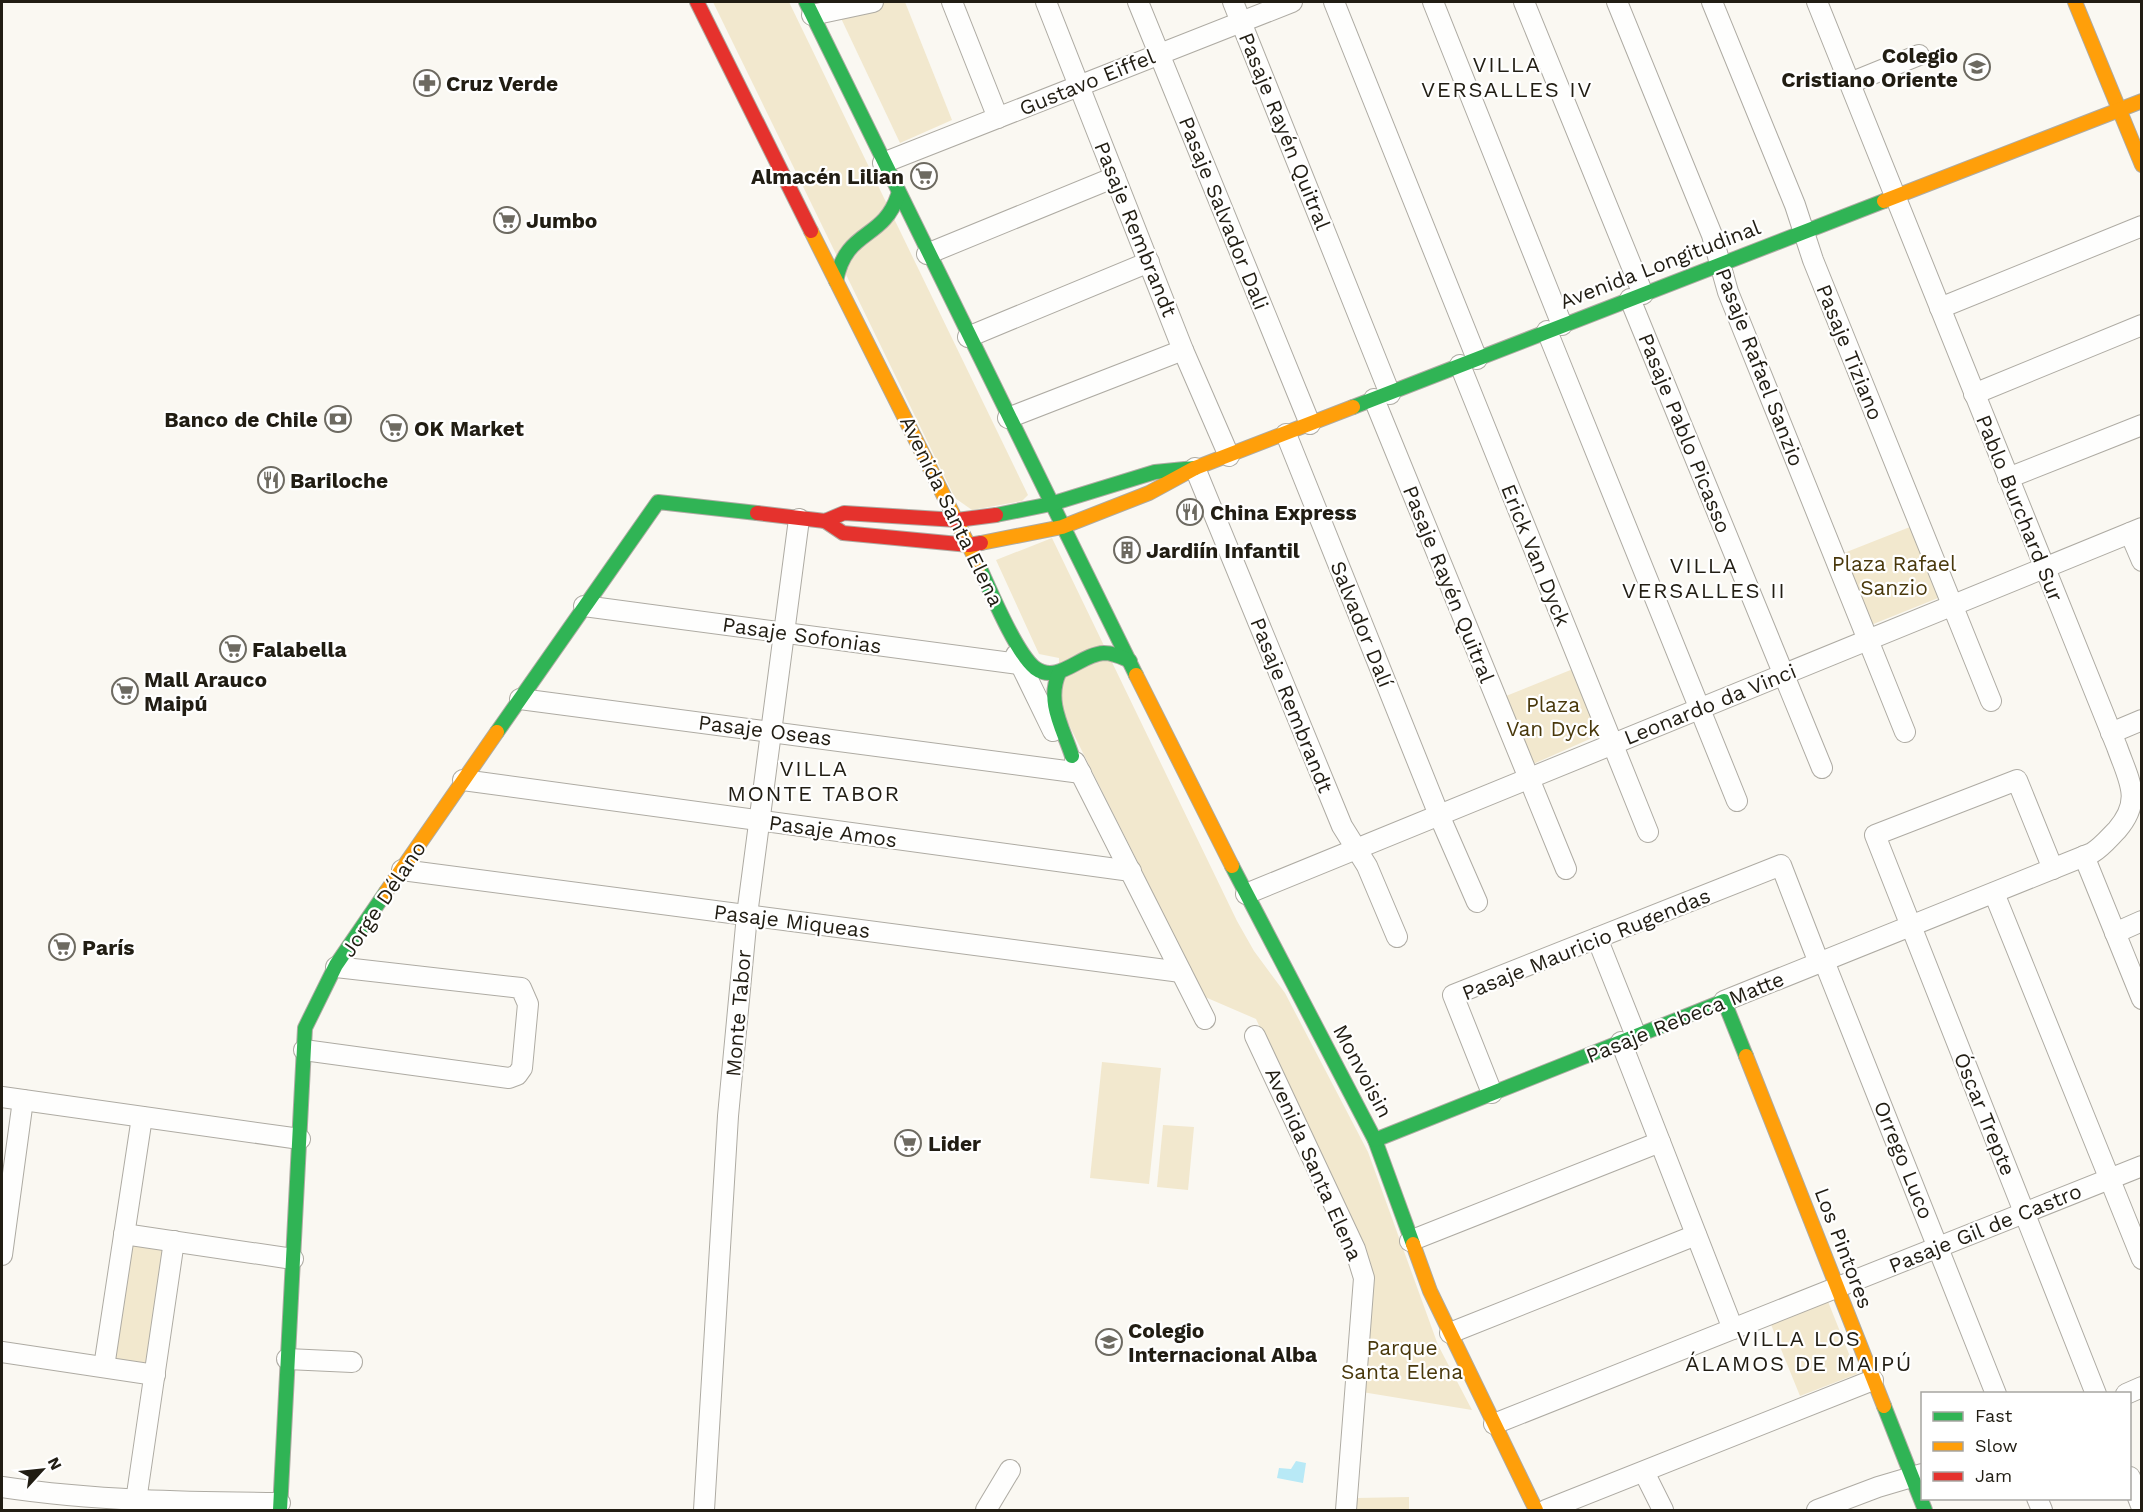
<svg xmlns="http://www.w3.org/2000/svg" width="2143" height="1512" font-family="'Work Sans',sans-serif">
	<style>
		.green { fill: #f2e8ce }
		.water { fill: #b8e9f6 }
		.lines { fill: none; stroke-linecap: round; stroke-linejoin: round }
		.street-casing { stroke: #aeaba3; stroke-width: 22 }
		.fast-casing { stroke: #aeaba3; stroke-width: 16 }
		.slow-casing { stroke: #aeaba3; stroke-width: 16 }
		.jam-casing { stroke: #aeaba3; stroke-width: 16 }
		.street { stroke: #fefefd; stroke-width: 20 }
		.fast { stroke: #30b455; stroke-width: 14 }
		.slow { stroke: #ff9f0a; stroke-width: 14 }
		.jam { stroke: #e5322d; stroke-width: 14 }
		.labels { text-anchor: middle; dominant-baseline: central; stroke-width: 4.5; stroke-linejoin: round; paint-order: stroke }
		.poi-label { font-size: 21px; font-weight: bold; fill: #211d13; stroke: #fff; text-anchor: start }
		.street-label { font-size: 21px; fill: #211d13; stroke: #fff }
		.park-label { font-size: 21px; fill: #49380b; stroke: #fff }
		.neighbourhood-label { font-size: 22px; letter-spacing: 1.5px; fill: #211d13; stroke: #fff }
	</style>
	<rect width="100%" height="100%" fill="#faf8f2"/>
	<g class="green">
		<path d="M713,2H789L1028,495L1022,501L972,510L955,498Z"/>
		<path d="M888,2H905L952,120L900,143L839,14Z"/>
		<path d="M1915,525L1943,596L1871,625L1844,553Z"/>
		<path d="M1052,538L1237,921L1254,951L1285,993L1368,1152L1438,1345L1472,1410L1362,1392L1367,1259L1256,1019L1205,997L1058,703L1059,658L1039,654L996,560Z"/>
		<path d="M1573,669L1601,734L1531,765L1506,696Z"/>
		<path d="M1102,1062L1161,1068L1149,1184L1090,1178Z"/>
		<path d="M1163,1125L1194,1127L1188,1190L1157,1187Z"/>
		<path d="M130,1243L167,1249L150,1371L112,1365Z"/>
		<path d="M1827,1299L1857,1374L1800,1396L1770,1322Z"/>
		<path d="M1409,1497V1510H1356L1357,1498Z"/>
	</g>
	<path class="water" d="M1296,1461L1306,1463L1303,1483L1277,1478L1279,1468L1291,1469Z"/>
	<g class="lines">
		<defs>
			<g id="street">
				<path d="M952,2L998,118"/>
				<path d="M1046,2L1183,350L1229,456"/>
				<path d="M1138,2L1310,424"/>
				<path d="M1233,2L1390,394"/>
				<path d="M1334,2L1477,359"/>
				<path d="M1433,2L1562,325"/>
				<path d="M1524,2L1643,294"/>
				<path d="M1617,2L1712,235L1728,292L1905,732"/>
				<path d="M1712,2L1795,205L1813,260L1991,701"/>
				<path d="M812,15L873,2"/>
				<path d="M1850,83L1919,55"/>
				<path d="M883,163L1292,2"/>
				<path d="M927,254L1115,177"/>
				<path d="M1630,299L1822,768"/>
				<path d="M1940,308L2142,226"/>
				<path d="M1547,331L1737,801"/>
				<path d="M968,337L1149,262"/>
				<path d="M1460,365L1648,832"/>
				<path d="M1974,394L2142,325"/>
				<path d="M1374,399L1566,869"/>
				<path d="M1008,418L1183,350"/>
				<path d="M1286,434L1439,815L1477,902"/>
				<path d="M1195,468L1342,826L1367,866L1397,937"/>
				<path d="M2008,478L2142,425"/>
				<path d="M2130,533L2142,561"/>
				<path d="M584,606L1019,664"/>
				<path d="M1016,655L1053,731"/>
				<path d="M520,699L1081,773"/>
				<path d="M2111,733L2142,720"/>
				<path d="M1075,762L1205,1019"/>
				<path d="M463,780L1131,871"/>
				<path d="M2084,856L2142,999"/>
				<path d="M2053,869L2017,780L1875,835L2096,1394"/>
				<path d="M402,870L1181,972"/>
				<path d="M1994,893L2142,1259"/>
				<path d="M1246,894L2142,528"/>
				<path d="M2115,933L2142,921"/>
				<path d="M1597,938L1636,1036"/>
				<path d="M1824,961L1996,1394"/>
				<path d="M1724,1001L2092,853C2102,847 2109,838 2117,830C2143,800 2129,781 2117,747L1817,2"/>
				<path d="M1255,1036L1355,1249L1364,1278L1346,1510"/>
				<path d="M1621,1042L1733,1329"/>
				<path d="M304,1050L509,1078L517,1075L522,1068L528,1004L521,988L336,967"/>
				<path d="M1492,1093L1453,995L1781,865L1819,963"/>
				<path d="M2,1097L300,1139"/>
				<path d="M124,1234L293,1259"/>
				<path d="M1410,1241L1660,1142"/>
				<path d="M2,1255L23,1100"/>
				<path d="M1450,1333L1696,1235"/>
				<path d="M2,1352L155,1375"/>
				<path d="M287,1359L352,1362"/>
				<path d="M104,1367L142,1117"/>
				<path d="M2126,1394L2142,1387"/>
				<path d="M1494,1424L2142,1166"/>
				<path d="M1644,1472L1663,1510"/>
				<path d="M2130,1477L2142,1508"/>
				<path d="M2,1487C95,1501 186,1502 280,1503"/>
				<path d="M2037,1498L2042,1510"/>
				<path d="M136,1501L174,1241"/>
				<path d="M704,1510L728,1116L747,915L799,519"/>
				<path d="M986,1510L1010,1470"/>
				<path d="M1546,1510L1873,1380"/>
				<path d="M1817,1510L1878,1487L1922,1474"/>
			</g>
			<g id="fast">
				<path d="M806,2L1136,675"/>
				<path d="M836,281C846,228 883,241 898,195"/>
				<path d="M1353,407L1884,201"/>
				<path d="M996,515L1051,504L1155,472L1195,468"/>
				<path d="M979,566C990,590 1016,653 1035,668C1058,685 1080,654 1104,653C1114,653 1121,657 1130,661"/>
				<path d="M1059,673C1046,702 1063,728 1072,756"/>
				<path d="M497,732L658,502L757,513"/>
				<path d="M1232,866L1375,1140L1413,1244"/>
				<path d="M1375,1140L1724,1001L1746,1056"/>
				<path d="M1884,1406L1925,1510"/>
				<path d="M280,1510L305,1028L336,965L386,892"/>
			</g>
			<g id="slow">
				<path d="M2075,2L2142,165"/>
				<path d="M1884,201L2142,101"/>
				<path d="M811,231L979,566"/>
				<path d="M981,543L1062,527L1149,493L1195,468L1353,407"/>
				<path d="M1136,675L1232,866"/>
				<path d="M386,892L497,732"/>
				<path d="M1746,1056L1884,1406"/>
				<path d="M1413,1244L1430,1291L1536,1510"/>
			</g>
			<g id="jam">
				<path d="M697,2L811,231"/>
				<path d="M757,513L825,521L844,513L957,520L996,515"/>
				<path d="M825,521L843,533L969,545L981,543"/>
			</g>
		</defs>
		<use href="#street" class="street-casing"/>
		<use href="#fast" class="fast-casing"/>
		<use href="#slow" class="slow-casing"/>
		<use href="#jam" class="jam-casing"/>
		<use href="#street" class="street"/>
		<use href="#fast" class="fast"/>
		<use href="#slow" class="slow"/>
		<use href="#jam" class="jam"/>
	</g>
	<defs>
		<symbol id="school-ring" viewBox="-11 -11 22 22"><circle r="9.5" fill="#fff" stroke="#6d6a61" stroke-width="1.5"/><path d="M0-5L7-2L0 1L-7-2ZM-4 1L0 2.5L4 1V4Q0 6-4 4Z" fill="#6d6a61"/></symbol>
		<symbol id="pharmacy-ring" viewBox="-11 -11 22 22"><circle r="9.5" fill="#fff" stroke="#6d6a61" stroke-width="1.5"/><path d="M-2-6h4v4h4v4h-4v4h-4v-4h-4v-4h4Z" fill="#6d6a61"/></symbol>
		<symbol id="supermarket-ring" viewBox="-11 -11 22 22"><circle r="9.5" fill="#fff" stroke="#6d6a61" stroke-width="1.5"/><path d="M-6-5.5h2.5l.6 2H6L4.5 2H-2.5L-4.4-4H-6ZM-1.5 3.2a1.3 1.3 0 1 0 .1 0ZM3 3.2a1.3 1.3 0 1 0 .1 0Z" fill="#6d6a61"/></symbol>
		<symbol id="bank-ring" viewBox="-11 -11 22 22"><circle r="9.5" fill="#fff" stroke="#6d6a61" stroke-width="1.5"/><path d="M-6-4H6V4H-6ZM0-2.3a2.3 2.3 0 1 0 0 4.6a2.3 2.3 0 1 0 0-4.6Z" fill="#6d6a61"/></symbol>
		<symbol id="restaurant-ring" viewBox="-11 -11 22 22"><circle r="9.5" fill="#fff" stroke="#6d6a61" stroke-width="1.5"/><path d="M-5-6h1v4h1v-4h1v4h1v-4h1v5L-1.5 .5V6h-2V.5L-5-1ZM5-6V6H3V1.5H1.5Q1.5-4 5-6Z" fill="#6d6a61"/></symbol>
		<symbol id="building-ring" viewBox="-11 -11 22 22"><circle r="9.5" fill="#fff" stroke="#6d6a61" stroke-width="1.5"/><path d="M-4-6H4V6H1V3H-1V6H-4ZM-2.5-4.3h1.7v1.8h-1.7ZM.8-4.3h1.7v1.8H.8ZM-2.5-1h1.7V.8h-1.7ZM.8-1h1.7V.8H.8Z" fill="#6d6a61"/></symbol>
	</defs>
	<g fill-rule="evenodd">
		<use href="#school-ring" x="1962" y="52" width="30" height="30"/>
		<use href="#pharmacy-ring" x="412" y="68" width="30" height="30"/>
		<use href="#supermarket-ring" x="909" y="161" width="30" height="30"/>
		<use href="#supermarket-ring" x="492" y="205" width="30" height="30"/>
		<use href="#bank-ring" x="323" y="404" width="30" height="30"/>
		<use href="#supermarket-ring" x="379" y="413" width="30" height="30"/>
		<use href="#restaurant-ring" x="256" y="465" width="30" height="30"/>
		<use href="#restaurant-ring" x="1175" y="497" width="30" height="30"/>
		<use href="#building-ring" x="1112" y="535" width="30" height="30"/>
		<use href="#supermarket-ring" x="218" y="634" width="30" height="30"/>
		<use href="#supermarket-ring" x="110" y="676" width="30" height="30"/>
		<use href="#supermarket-ring" x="47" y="932" width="30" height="30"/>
		<use href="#supermarket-ring" x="893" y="1128" width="30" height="30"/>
		<use href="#school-ring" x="1094" y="1327" width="30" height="30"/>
	</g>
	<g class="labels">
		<g class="poi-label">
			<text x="1958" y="55" text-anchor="end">Colegio<tspan x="1958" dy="24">Cristiano Oriente</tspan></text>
			<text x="446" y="83">Cruz Verde</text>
			<text x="904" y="176" text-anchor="end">Almacén Lilian</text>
			<text x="526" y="220">Jumbo</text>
			<text x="318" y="419" text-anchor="end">Banco de Chile</text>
			<text x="414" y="428">OK Market</text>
			<text x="290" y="480">Bariloche</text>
			<text x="1210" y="512">China Express</text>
			<text x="1146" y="550">Jardiín Infantil</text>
			<text x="252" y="649">Falabella</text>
			<text x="144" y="679">Mall Arauco<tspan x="144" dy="24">Maipú</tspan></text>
			<text x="82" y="947">París</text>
			<text x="928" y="1143">Lider</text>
			<text x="1128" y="1330">Colegio<tspan x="1128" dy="24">Internacional Alba</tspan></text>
		</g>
		<g class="street-label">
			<text transform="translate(1087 82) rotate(-22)">Gustavo Eiffel</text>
			<text transform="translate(1285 131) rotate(68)">Pasaje Rayén Quitral</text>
			<text transform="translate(1224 213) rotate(68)">Pasaje Salvador Dali</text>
			<text transform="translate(1136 229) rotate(68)">Pasaje Rembrandt</text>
			<text transform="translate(1660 264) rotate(-21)">Avenida Longitudinal</text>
			<text transform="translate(1850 352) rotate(68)">Pasaje Tiziano</text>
			<text transform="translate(1760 367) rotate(69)">Pasaje Rafael Sanzio</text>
			<text transform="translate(1685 433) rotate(68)">Pasaje Pablo Picasso</text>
			<text transform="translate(2020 508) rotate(68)">Pablo Burchard Sur</text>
			<text transform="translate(952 511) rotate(64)">Avenida Santa Elena</text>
			<text transform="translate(1536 555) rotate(68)">Erick Van Dyck</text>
			<text transform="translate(1449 584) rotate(68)">Pasaje Rayén Quitral</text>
			<text transform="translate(1362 624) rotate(68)">Salvador Dalí</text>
			<text transform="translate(802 635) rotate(8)">Pasaje Sofonias</text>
			<text transform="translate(1710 704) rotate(-22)">Leonardo da Vinci</text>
			<text transform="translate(1292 705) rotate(68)">Pasaje Rembrandt</text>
			<text transform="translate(765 730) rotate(7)">Pasaje Oseas</text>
			<text transform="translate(833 831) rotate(8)">Pasaje Amos</text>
			<text transform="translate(383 899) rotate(-56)">Jorge Délano</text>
			<text transform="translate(792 921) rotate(7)">Pasaje Miqueas</text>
			<text transform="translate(1586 944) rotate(-22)">Pasaje Mauricio Rugendas</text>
			<text transform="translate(738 1013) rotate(-85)">Monte Tabor</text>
			<text transform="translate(1685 1017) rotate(-22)">Pasaje Rebeca Matte</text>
			<text transform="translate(1363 1071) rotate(62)">Monvoisin</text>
			<text transform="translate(1985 1114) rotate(68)">Óscar Trepte</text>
			<text transform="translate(1904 1160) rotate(68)">Orrego Luco</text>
			<text transform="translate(1314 1164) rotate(66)">Avenida Santa Elena</text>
			<text transform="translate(1985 1228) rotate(-22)">Pasaje Gil de Castro</text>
			<text transform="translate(1844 1248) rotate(69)">Los Pintores</text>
		</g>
		<g class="park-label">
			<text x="1894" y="563">Plaza Rafael<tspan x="1894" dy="24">Sanzio</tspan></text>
			<text x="1553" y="704">Plaza<tspan x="1553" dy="24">Van Dyck</tspan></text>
			<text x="1402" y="1347">Parque<tspan x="1402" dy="24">Santa Elena</tspan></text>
		</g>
		<g class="neighbourhood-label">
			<text x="1507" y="64">VILLA<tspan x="1507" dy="25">VERSALLES IV</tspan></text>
			<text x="1704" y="565">VILLA<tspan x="1704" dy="25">VERSALLES II</tspan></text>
			<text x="814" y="768">VILLA<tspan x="814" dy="25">MONTE TABOR</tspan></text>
			<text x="1799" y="1338">VILLA LOS<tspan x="1799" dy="25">ÁLAMOS DE MAIPÚ</tspan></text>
		</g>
	</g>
	<rect width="2143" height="1512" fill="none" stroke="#211d13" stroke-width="6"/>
	<rect x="1921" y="1392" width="210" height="108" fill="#ffffff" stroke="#a6a5a1" stroke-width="1.5"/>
	<rect x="1933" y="1412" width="30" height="9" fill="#30b455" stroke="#a6a5a1" stroke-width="1.5"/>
	<text x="1975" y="1422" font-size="18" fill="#211d13">Fast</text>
	<rect x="1933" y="1442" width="30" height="9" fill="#ff9f0a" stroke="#a6a5a1" stroke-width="1.5"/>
	<text x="1975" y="1452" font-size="18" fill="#211d13">Slow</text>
	<rect x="1933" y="1472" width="30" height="9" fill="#e5322d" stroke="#a6a5a1" stroke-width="1.5"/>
	<text x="1975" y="1482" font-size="18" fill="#211d13">Jam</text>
	<g transform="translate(42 1470) rotate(63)" stroke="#ffffff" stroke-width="4.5" paint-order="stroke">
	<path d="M0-4.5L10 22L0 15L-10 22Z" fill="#211d13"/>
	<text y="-9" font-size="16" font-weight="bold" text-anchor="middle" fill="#211d13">N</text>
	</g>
</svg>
